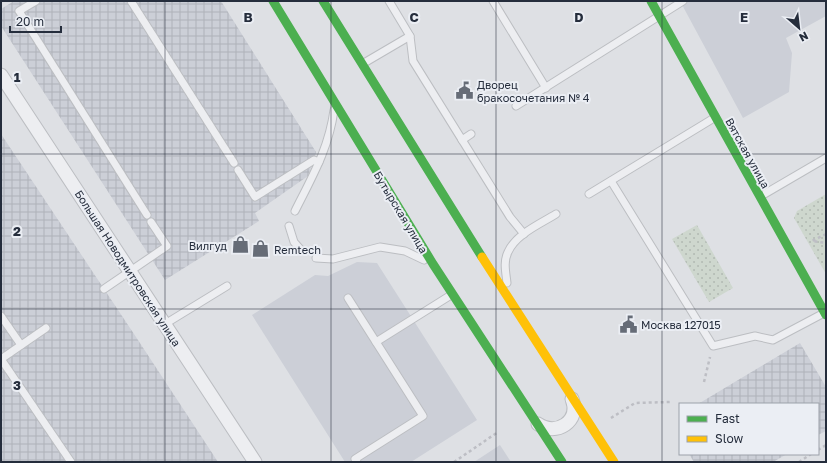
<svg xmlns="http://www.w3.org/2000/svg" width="827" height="463" font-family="'Golos Text',sans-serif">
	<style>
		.built { fill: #cccfd7 }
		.industrial { fill: url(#industrial-grid) }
		.park { fill: url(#park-dots) }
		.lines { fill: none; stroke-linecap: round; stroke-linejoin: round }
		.lane-casing { stroke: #bcbec2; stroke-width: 9 }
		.street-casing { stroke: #bcbec2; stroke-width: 15 }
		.path { stroke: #bdbec4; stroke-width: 2.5; stroke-dasharray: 3 3; stroke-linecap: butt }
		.lane { stroke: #edeef1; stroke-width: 7 }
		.street { stroke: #edeef1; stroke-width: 13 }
		.fast { stroke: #4caf50; stroke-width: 9 }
		.slow { stroke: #ffc107; stroke-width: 9 }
		.grid { fill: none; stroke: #252d3c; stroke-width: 1; stroke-opacity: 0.55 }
		.labels { text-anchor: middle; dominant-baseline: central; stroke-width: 4; stroke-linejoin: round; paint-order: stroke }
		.poi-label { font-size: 11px; fill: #252d3c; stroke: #ebeef4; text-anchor: start }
		.street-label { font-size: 11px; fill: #252d3c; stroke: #ebeef4 }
		.grid-label { font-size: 13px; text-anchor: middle; font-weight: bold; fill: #252d3c; stroke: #ebeef4; stroke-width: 4; stroke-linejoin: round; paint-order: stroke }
	</style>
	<defs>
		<pattern id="industrial-grid" width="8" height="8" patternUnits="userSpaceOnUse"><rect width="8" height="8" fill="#cccfd7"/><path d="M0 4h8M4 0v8" fill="none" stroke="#afb2b9"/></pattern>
		<pattern id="park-dots" width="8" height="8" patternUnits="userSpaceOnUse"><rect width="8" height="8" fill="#ced7ce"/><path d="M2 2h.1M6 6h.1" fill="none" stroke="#b1b9b2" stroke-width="1.8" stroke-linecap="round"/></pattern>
	</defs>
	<rect width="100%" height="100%" fill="#dee0e4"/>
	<g class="built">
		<path d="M680,1H826V16L786,38L792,53L789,92L743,118Z"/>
		<path d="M357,262L377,263L477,420L411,462H345L252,315L315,275L328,276Z"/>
		<path d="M500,445L511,462H474Z"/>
	</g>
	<g class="industrial">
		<path d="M14,1H221L316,152L308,176L255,213L259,221L165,280L1,26V9Z"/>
		<path d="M1,134L136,337L218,462H1Z"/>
		<path d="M800,343L826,387V431L818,435V404H698Z"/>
		<path d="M689,454H787L773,462H694Z"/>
	</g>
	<g class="park">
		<path d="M826,194V274L794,218L797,211Z"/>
		<path d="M697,225L733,288L709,302L672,239Z"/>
	</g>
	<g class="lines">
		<defs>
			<g id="lane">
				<path d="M36,1L19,11L147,215"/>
				<path d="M131,1L234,163"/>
				<path d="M389,1L410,36L413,61L510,217L524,234"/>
				<path d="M493,1L546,88"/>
				<path d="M364,63L410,36"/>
				<path d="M516,106L683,1"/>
				<path d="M462,140L471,134"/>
				<path d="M238,170L255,197L314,160L319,162"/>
				<path d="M611,181L713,346L755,336L773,340L824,313"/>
				<path d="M589,194L714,118"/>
				<path d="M761,196L826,158"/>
				<path d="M295,211C312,177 329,148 334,110"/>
				<path d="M289,226L294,242L301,250"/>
				<path d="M316,258L333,259L380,247L405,251L424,260"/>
				<path d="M507,283C506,273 503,262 508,252C516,234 540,224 556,214"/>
				<path d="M104,289L167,246L151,222"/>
				<path d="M348,298L376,342"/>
				<path d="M1,316L21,345"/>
				<path d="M165,324L227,286"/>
				<path d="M1,359L71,462"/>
				<path d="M1,359L46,328"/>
				<path d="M357,462L355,459L423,416L376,342L451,295"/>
			</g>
			<g id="street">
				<path d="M1,75L255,462"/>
				<path d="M538,424C556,437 581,421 572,399"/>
			</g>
		</defs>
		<use href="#lane" class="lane-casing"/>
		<use href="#street" class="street-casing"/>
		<g class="path">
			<path d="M826,234L812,241L826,243"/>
			<path d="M704,382L710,357"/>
			<path d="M611,418L635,403L671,402"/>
			<path d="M818,450L826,445"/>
			<path d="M454,462L498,432"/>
			<path d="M799,462L811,454"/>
		</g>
		<use href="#lane" class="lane"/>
		<use href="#street" class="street"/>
		<g class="fast">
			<path d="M273,1L433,264L562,462"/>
			<path d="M323,1L482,257"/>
			<path d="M651,1L826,315"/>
		</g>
		<path class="slow" d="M482,257L614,462"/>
	</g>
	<path class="grid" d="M165,1V462M331,1V462M496,1V462M662,1V462M1,154H826M1,309H826"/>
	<defs>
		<symbol id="civic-bare" viewBox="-9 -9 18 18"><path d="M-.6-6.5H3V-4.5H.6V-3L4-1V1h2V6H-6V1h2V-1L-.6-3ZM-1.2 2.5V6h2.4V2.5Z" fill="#666c77" stroke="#ebeef4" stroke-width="2.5" paint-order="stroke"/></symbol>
		<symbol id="shop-bare" viewBox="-9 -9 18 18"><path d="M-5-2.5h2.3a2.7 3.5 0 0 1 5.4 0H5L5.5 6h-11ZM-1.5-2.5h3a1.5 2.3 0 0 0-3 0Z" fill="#666c77" stroke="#ebeef4" stroke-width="2.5" paint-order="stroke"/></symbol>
	</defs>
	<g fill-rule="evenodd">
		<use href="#civic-bare" x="452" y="78" width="25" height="25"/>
		<use href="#shop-bare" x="228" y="232" width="25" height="25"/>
		<use href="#shop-bare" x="248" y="236" width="25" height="25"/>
		<use href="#civic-bare" x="616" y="312" width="25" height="25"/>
	</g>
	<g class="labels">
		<g class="poi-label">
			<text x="477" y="84">Дворец<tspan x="477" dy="13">бракосочетания № 4</tspan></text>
			<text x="227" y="245" text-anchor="end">Вилгуд</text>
			<text x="274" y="249">Remtech</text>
			<text x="641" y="324">Москва 127015</text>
		</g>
		<g class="street-label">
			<text transform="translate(748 153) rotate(61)">Вятская улица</text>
			<text transform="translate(401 212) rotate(59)">Бутырская улица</text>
			<text transform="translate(128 268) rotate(57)">Большая Новодмитровская улица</text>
		</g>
	</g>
	<g class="grid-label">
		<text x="248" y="22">B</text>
		<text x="414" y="22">C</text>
		<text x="579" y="22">D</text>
		<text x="744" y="22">E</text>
		<text x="17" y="82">1</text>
		<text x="17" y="236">2</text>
		<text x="17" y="390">3</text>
	</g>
	<rect width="827" height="463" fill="none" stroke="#252d3c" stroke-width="4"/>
	<rect x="679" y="403" width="140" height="52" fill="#ebeef4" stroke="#9ca1aa"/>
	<rect x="687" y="416" width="20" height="6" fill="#4caf50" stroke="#9ca1aa"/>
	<text x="715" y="423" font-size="12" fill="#252d3c">Fast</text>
	<rect x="687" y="436" width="20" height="6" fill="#ffc107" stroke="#9ca1aa"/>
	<text x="715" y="443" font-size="12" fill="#252d3c">Slow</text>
	<g transform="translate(799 28) rotate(152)" stroke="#ebeef4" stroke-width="3" paint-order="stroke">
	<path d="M0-3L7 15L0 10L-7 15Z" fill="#252d3c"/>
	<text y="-6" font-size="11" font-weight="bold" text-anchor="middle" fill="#252d3c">N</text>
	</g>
	<path d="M10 26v6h51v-6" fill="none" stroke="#252d3c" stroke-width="2"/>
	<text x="16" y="26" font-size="12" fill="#252d3c" stroke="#ebeef4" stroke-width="3" paint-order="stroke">20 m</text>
</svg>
